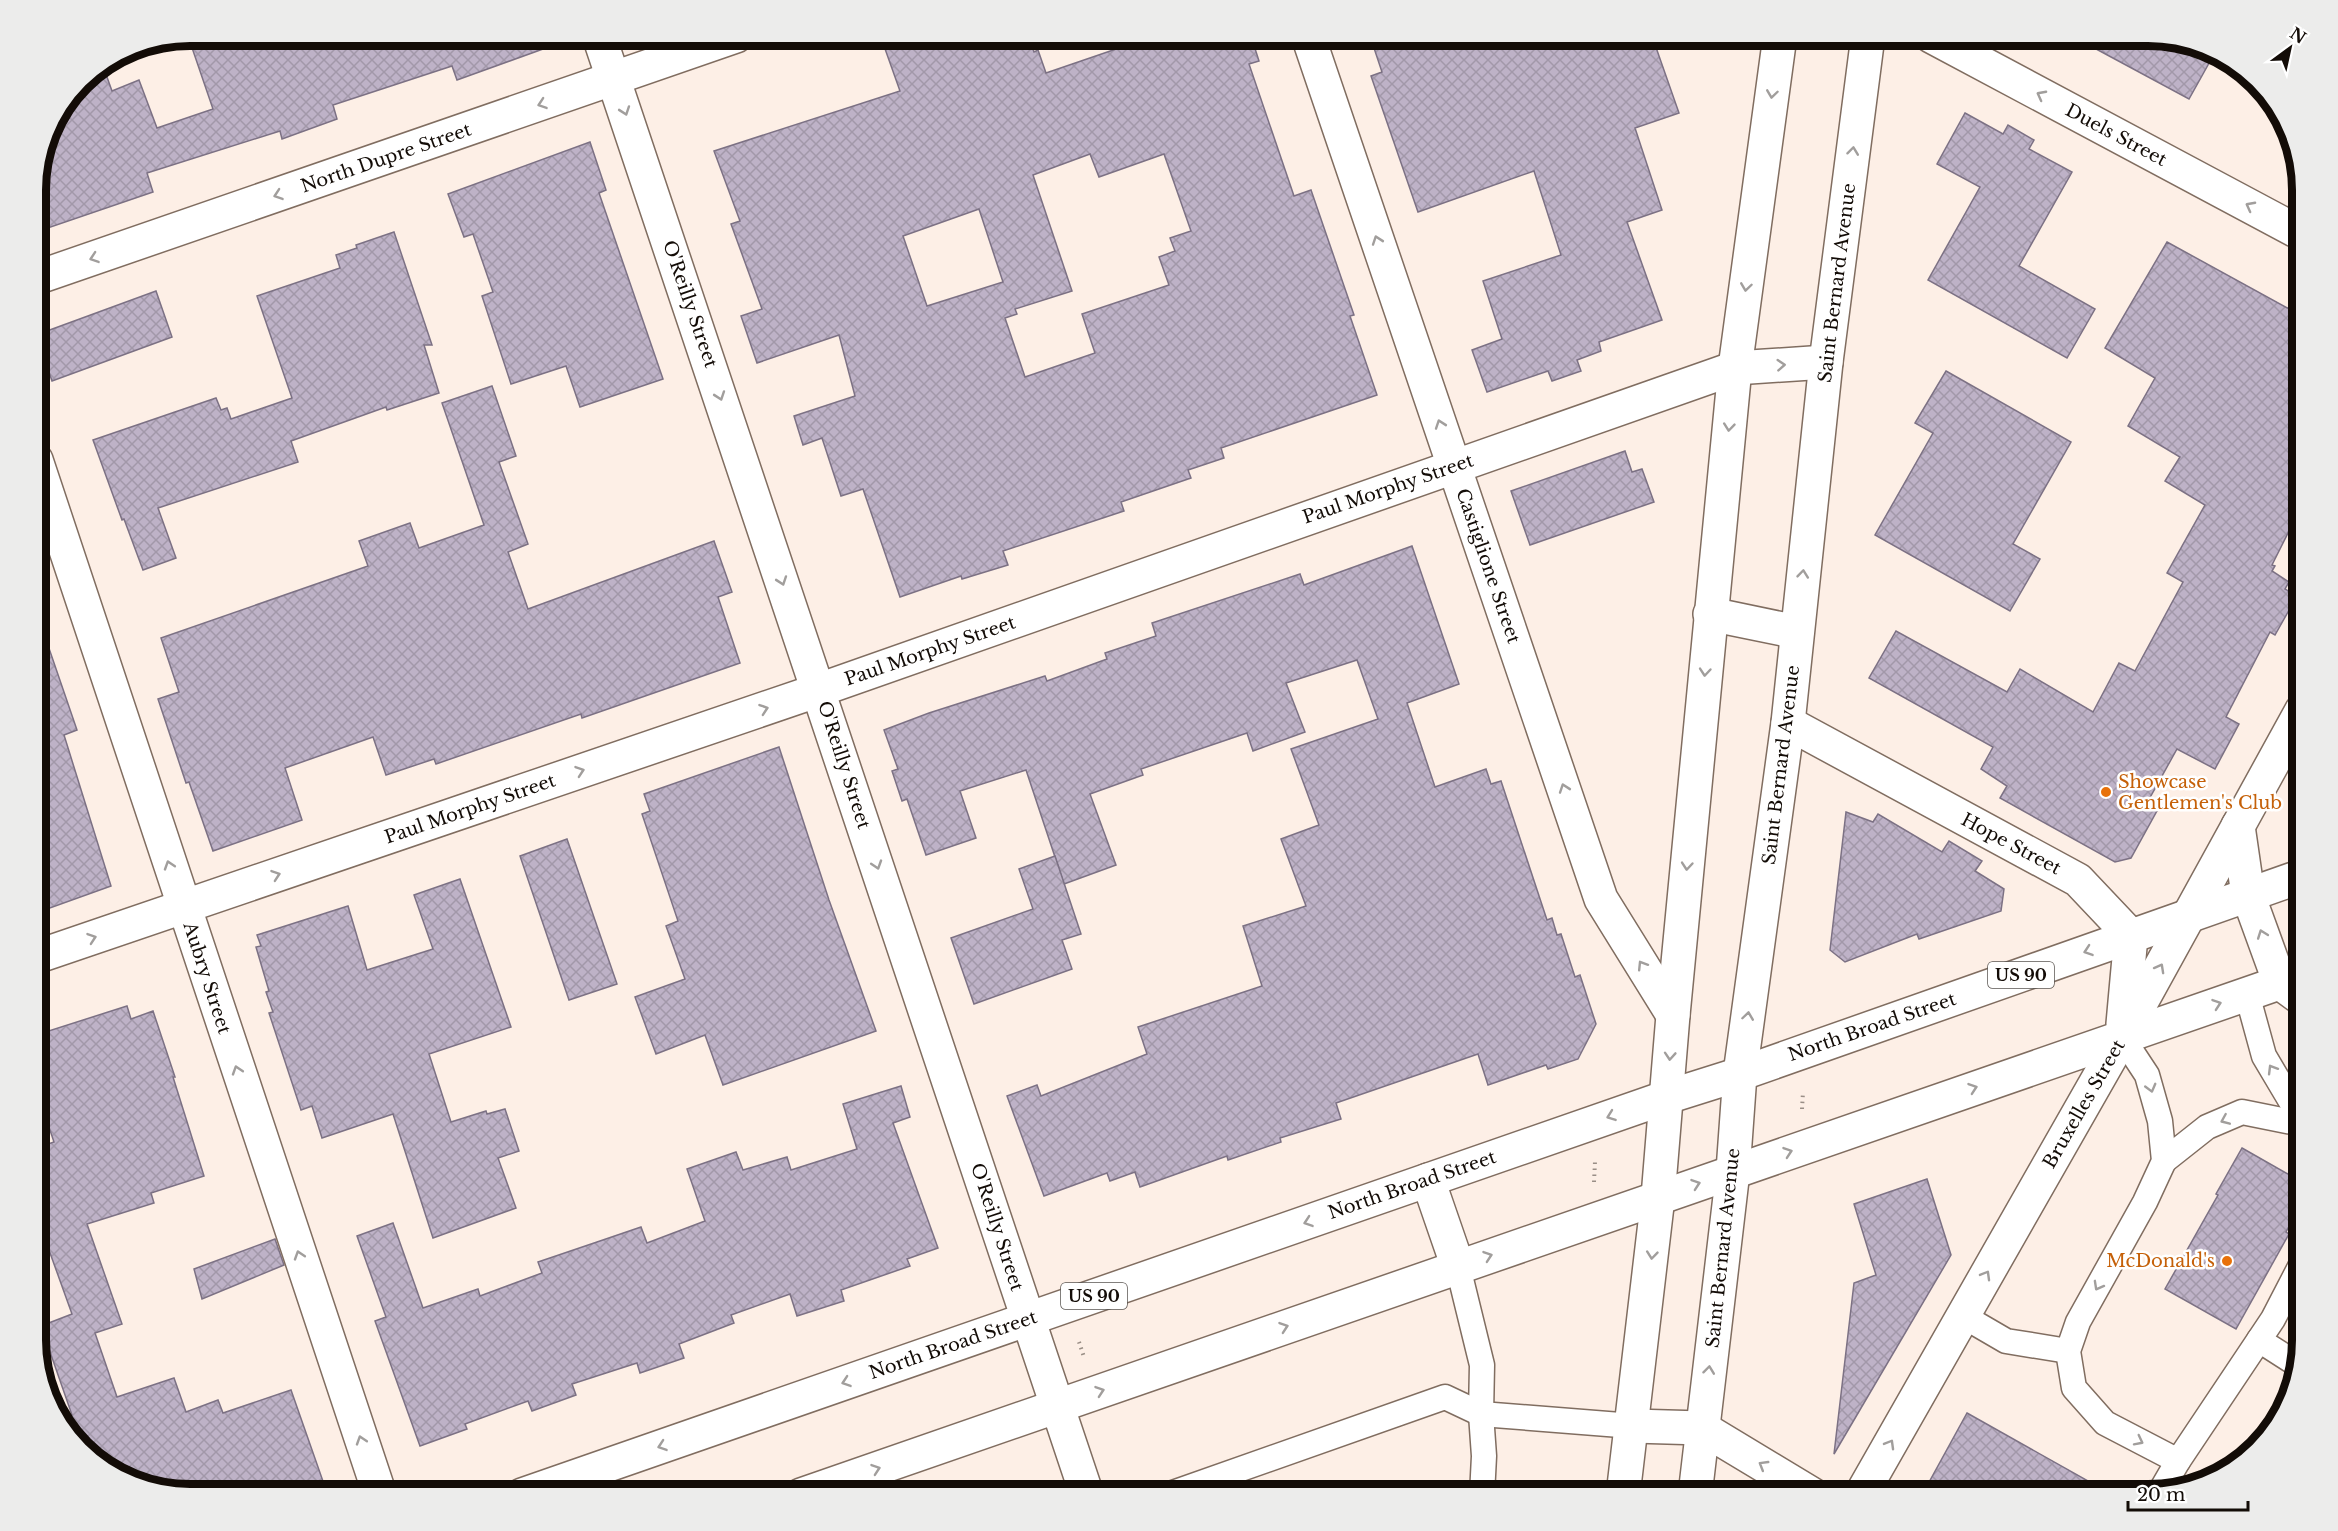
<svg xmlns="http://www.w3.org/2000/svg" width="2338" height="1531" font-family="'Libre Baskerville',serif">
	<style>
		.building { fill: url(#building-cross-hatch); stroke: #7c7184; stroke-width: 1.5; fill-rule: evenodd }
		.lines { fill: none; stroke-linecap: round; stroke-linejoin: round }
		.lane-casing { stroke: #806d60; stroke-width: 27 }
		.street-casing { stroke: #806d60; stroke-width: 36 }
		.secondary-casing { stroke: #806d60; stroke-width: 36 }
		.primary-casing { stroke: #806d60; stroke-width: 36 }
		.path { stroke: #998e86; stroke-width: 4; stroke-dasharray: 1.5 4.5; stroke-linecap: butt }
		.lane { stroke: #fff; stroke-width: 24 }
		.street { stroke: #fff; stroke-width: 33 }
		.secondary { stroke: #fff; stroke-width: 33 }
		.primary { stroke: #fff; stroke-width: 33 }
		.oneway { stroke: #a19e9c }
		.food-dot { fill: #e8710a; stroke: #fff; stroke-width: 2 }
		.labels { text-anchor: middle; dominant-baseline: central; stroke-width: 5; stroke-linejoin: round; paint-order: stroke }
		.shield { fill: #fff; stroke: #5a5551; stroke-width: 1.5 }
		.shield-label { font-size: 16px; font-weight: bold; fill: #130c07 }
		.street-label { font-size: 18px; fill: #130c07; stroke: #fff }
		.food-label { font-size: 18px; fill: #c56008; stroke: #fff; text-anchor: start }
		.rim { fill: none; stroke: #130c07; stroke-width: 8 }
	</style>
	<defs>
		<pattern id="building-cross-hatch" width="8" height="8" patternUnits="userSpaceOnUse" patternTransform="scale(1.5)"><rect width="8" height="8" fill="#beb2c7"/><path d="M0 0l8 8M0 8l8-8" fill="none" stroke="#a298a9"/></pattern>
	</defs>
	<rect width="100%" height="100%" fill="#fdefe6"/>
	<g class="building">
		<path d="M188,36H567L568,40L457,80L452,66L333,105L337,119L282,139L280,131L147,173L153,192L36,232V181L48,131L81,81L103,66L112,91L139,80L157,128L213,109Z"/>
		<path d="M912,36H1028L1034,52L1038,50L1046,73L1154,36H1251L1259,61L1249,64L1294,196L1311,190L1354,315L1350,316L1377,395L1221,448L1224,458L1188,470L1191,478L1121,502L1124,511L1003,551L1008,565L962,579L961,576L900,597L863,489L841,496L822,438L803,445L794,416L855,396L839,335L757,363L741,316L762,309L731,224L740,221L714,151L900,91L884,46ZM1090,154L1099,177L1164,154L1191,231L1170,238L1175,251L1159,257L1169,285L1082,314L1095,353L1025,377L1005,318L1017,314L1015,309L1072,291L1033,175ZM979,209L1003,282L927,306L903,236Z"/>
		<path d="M1370,36H1652L1679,113L1635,128L1662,210L1627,222L1662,320L1599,342L1601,351L1577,360L1581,371L1552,381L1548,371L1487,392L1472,350L1502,339L1483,281L1561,255L1534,171L1418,212L1371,76L1382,72Z"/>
		<path d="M2072,36H2148L2213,56L2189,99Z"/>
		<path d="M1965,113L2003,134L2008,125L2034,140L2029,149L2072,172L2019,266L2095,309L2067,358L1928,280L1980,187L1937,164Z"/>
		<path d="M590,142L606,190L599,193L663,379L580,407L566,366L511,384L482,296L493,292L473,234L464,237L448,194Z"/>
		<path d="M394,232L432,345H424L439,393L387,410L386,407L291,441L298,462L158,508L176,558L143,570L124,519L122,520L93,440L216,398L221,410L227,408L231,419L292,398L257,296L340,268L336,255L357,248L356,245Z"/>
		<path d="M2167,242L2302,316V505L2272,565L2275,566L2272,571L2289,582L2285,589L2297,596L2275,635L2270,632L2226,717L2239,724L2215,769L2177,749L2147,803L2158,809L2131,858L2115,862L2000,798L2007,786L1981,769L1993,747L1869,678L1896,631L2007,692L2020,669L2093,712L2119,663L2135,671L2183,582L2167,573L2205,505L2165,481L2180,457L2128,426L2155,378L2105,348Z"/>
		<path d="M156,291L172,337L52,381L36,335Z"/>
		<path d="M1946,371L2071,442L2013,544L2040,559L2010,611L1875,535L1933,433L1915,423Z"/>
		<path d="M492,386L516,456L499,462L528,544L508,552L528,609L714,541L732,592L718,597L740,663L582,718L581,714L436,764L434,759L386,775L373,737L285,768L302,820L213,851L189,782L186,783L158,699L179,692L161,638L368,566L359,541L410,523L419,548L484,525L442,403Z"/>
		<path d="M1625,451L1632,472L1642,469L1654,502L1530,545L1511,491Z"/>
		<path d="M1412,546L1459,684L1407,703L1435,787L1486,769L1491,784L1501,781L1547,920L1552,918L1557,935L1561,934L1575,977L1580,975L1596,1024L1578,1059L1548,1069L1546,1065L1488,1085L1478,1054L1336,1103L1341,1119L1280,1138L1281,1142L1228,1160L1227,1156L1140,1187L1135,1172L1110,1181L1107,1173L1044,1196L1007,1096L1037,1085L1041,1096L1147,1054L1138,1027L1262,986L1243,926L1306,906L1281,839L1319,825L1291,749L1378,719L1357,660L1286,683L1305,732L1253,751L1247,733L1141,769L1143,775L1090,794L1116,865L1064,884L1026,770L960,791L976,838L926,855L907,799L902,801L892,771L898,769L884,730L929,713L1045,676L1047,681L1107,659L1105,653L1156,636L1152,623L1300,574L1304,585Z"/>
		<path d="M41,625L77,730L64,735L111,886L36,913V626Z"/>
		<path d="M779,747L829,900L876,1031L723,1085L705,1035L656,1054L635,997L685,979L666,926L678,921L642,814L650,811L644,794Z"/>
		<path d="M1846,812L1873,822L1878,814L1942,852L1949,841L1982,861L1975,871L2004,889L2001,911L1919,939L1917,934L1845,962L1830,950Z"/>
		<path d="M567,839L617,984L569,1000L520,856Z"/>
		<path d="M1055,856L1081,934L1062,940L1072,969L974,1004L951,938L1033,909L1019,869Z"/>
		<path d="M460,879L511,1027L429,1054L451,1122L486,1111L487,1114L505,1109L519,1151L498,1158L516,1208L433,1238L393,1114L322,1138L312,1106L301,1110L269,1013L273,1012L266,992L269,991L256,947L261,946L257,935L348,906L367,970L433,949L414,895Z"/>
		<path d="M127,1006L131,1019L153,1011L175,1077H173L204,1176L151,1193L154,1203L87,1224L122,1324L95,1333L117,1397L174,1378L186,1412L218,1400L223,1413L291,1390L325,1487L304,1495H190L105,1469L58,1420L72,1415L41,1326L72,1314L36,1214V1148L54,1142L36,1089V1035Z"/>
		<path d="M901,1086L910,1117L893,1123L938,1248L907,1259L910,1266L841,1290L844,1301L797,1316L790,1294L731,1315L734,1323L679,1344L684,1358L640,1373L637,1363L572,1384L576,1395L532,1411L528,1401L465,1424L467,1429L420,1446L375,1321L386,1317L357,1236L393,1223L423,1308L478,1289L480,1296L542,1273L538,1262L597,1242L641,1227L647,1243L705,1221L687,1169L736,1152L743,1170L787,1157L791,1170L857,1149L843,1104Z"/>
		<path d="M2242,1148L2302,1182V1204L2286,1232L2289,1234L2236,1329L2165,1289L2218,1195L2216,1194Z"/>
		<path d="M1927,1179L1951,1255L1834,1454L1854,1283L1876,1275L1854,1204Z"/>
		<path d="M275,1239L284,1265L202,1299L194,1269Z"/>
		<path d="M1967,1413L2113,1495H1922Z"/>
	</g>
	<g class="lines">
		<defs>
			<g id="lane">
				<path d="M2247,994L2264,1056L2302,1120"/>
				<path d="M2122,1037L2147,1075L2160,1121L2164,1161L2145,1202L2078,1322L2068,1351L2074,1388L2105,1423L2178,1461L2273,1319L2302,1263"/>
				<path d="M2164,1161L2207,1127L2242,1112L2302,1124"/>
				<path d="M1458,1267L1482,1365L1481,1414L1484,1456L1482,1495"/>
				<path d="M1963,1316L2006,1341L2068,1351"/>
				<path d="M2259,1340L2295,1363"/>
				<path d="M2160,1492L2178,1461"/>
				<path d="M1167,1495L1445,1397L1481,1414L1633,1426"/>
			</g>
			<g id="street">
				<path d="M599,36L1087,1495"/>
				<path d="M1308,36L1601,899L1673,1015"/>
				<path d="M1931,36L2302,234"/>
				<path d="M36,278L736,36"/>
				<path d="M36,460L380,1495"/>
				<path d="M1788,723L2078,880L2131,936L2123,1024"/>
				<path d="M2238,826L2248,895L2280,983L2302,999"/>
				<path d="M36,957L819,690L1735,368L1826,362"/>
				<path d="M1633,1426L1702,1428L1813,1495"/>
				<path d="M1861,1495L2122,1037L2302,710"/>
			</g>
			<g id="secondary">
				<path d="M1710,614L1797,632"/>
				<path d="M1623,1495L1658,1197L1673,1015L1735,368L1780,36"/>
				<path d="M1695,1495L1733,1171L1740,1074L1788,723L1826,362L1868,36"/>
			</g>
			<g id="primary">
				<path d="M1428,1180L1458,1267"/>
				<path d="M522,1495L1667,1097L1740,1074L2302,876"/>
				<path d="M801,1495L2302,975"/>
			</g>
		</defs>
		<use href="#lane" class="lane-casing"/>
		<use href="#street" class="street-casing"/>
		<use href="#secondary" class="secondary-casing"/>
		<use href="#primary" class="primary-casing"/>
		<g class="path">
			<path d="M1802,1109L1803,1092"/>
			<path d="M1594,1182L1595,1162"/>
			<path d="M1079,1342L1084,1357"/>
		</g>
		<use href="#lane" class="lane"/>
		<use href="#street" class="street"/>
		<use href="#secondary" class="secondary"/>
		<use href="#primary" class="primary"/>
	</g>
	<defs><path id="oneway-chevron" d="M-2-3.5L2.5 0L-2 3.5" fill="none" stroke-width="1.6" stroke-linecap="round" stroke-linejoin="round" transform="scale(1.5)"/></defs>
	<g class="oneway">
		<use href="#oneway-chevron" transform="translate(1772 94) rotate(98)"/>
		<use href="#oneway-chevron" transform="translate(2041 95) rotate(-152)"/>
		<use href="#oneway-chevron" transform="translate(542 104) rotate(161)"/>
		<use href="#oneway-chevron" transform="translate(625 111) rotate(71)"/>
		<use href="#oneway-chevron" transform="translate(1853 151) rotate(-83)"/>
		<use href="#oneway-chevron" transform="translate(278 195) rotate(161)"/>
		<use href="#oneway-chevron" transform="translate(2250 206) rotate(-152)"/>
		<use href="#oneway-chevron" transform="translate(1377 240) rotate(-109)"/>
		<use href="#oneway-chevron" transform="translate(94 258) rotate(161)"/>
		<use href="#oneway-chevron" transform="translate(1746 287) rotate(98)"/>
		<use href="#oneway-chevron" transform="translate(1781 365) rotate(-4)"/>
		<use href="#oneway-chevron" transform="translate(720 396) rotate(71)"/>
		<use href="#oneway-chevron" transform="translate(1440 424) rotate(-109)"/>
		<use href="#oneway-chevron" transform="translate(1729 427) rotate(96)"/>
		<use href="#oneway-chevron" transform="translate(1803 574) rotate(-84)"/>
		<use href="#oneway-chevron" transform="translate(782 581) rotate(71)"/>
		<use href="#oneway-chevron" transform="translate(1705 672) rotate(95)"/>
		<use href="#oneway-chevron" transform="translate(764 709) rotate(-19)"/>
		<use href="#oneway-chevron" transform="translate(580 771) rotate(-19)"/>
		<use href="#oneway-chevron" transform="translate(1564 788) rotate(-109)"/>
		<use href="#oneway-chevron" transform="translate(169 865) rotate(-108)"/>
		<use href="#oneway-chevron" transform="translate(877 865) rotate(72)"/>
		<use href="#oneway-chevron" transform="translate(1687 866) rotate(95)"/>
		<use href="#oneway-chevron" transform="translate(276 875) rotate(-19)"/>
		<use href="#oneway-chevron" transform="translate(2262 934) rotate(-110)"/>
		<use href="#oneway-chevron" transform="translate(92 938) rotate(-19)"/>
		<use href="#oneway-chevron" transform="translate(2088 951) rotate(161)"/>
		<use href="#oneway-chevron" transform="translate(1642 965) rotate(-122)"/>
		<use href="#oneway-chevron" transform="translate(2160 968) rotate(-61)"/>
		<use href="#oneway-chevron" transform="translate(2217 1004) rotate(-19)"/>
		<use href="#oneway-chevron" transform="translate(1748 1016) rotate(-82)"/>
		<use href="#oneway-chevron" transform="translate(1670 1056) rotate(94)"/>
		<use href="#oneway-chevron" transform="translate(2272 1069) rotate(-121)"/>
		<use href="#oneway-chevron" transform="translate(237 1070) rotate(-108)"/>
		<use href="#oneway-chevron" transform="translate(1973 1088) rotate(-19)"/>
		<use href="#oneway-chevron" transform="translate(2151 1088) rotate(75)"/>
		<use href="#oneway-chevron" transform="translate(1611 1116) rotate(160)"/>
		<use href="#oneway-chevron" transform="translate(2225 1120) rotate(157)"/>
		<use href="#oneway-chevron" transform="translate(1788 1152) rotate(-19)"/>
		<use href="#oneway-chevron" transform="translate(1696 1184) rotate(-19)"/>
		<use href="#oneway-chevron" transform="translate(1308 1222) rotate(161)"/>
		<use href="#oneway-chevron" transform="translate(299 1255) rotate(-108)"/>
		<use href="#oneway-chevron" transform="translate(1652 1255) rotate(96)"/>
		<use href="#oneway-chevron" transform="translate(1488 1256) rotate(-19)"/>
		<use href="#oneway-chevron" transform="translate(1986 1275) rotate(-60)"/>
		<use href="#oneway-chevron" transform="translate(2098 1286) rotate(119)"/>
		<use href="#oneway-chevron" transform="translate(1284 1327) rotate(-19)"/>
		<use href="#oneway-chevron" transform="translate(1709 1370) rotate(-83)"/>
		<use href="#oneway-chevron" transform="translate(846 1382) rotate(161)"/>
		<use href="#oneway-chevron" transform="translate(1100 1391) rotate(-19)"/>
		<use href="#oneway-chevron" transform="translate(361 1440) rotate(-108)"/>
		<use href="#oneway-chevron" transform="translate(2139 1441) rotate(27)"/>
		<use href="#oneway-chevron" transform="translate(1890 1444) rotate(-60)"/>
		<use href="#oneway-chevron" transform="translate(662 1446) rotate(161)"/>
		<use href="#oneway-chevron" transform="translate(1763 1465) rotate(-149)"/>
		<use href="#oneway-chevron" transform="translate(876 1469) rotate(-19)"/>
	</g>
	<g class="food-dot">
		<circle cx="2106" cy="792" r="6"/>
		<circle cx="2227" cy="1261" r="6"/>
	</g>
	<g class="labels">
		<g class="shield">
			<rect x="1988" y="962" width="66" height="26" rx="4.5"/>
			<rect x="1061" y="1283" width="66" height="26" rx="4.5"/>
		</g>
		<g class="shield-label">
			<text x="2021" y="975">US 90</text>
			<text x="1094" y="1296">US 90</text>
		</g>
		<g class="street-label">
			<text transform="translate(2116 135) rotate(28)">Duels Street</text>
			<text transform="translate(386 158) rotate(-19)">North Dupre Street</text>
			<text transform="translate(1837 283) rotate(-83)">Saint Bernard Avenue</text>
			<text transform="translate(690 304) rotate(71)">O'Reilly Street</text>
			<text transform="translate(1388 489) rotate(-19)">Paul Morphy Street</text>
			<text transform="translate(1488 566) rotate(71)">Castiglione Street</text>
			<text transform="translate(930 651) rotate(-19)">Paul Morphy Street</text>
			<text transform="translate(844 765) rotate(72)">O'Reilly Street</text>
			<text transform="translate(1781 765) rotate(-83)">Saint Bernard Avenue</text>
			<text transform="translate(470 809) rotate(-19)">Paul Morphy Street</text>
			<text transform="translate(2011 844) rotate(28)">Hope Street</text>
			<text transform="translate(207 978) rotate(72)">Aubry Street</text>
			<text transform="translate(1872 1027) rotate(-19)">North Broad Street</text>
			<text transform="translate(2084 1104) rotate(-60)">Bruxelles Street</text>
			<text transform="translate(1412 1185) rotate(-19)">North Broad Street</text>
			<text transform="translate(997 1227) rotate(72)">O'Reilly Street</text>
			<text transform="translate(1723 1248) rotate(-84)">Saint Bernard Avenue</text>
			<text transform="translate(953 1345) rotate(-19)">North Broad Street</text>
		</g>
		<g class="food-label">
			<text x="2118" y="782">Showcase<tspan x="2118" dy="21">Gentlemen's Club</tspan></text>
			<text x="2215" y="1261" text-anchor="end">McDonald's</text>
		</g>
	</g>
	<path d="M0 0H2338V1531H0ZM190 46H2148A144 144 0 0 1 2292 190V1340A144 144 0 0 1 2148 1484H190A144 144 0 0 1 46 1340V190A144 144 0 0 1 190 46Z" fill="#ececeb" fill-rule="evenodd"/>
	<path class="rim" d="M190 46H2148A144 144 0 0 1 2292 190V1340A144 144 0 0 1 2148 1484H190A144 144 0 0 1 46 1340V190A144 144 0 0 1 190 46Z"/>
	<g transform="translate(2290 48) rotate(33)" stroke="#ffffff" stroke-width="4.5" paint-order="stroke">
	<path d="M0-4.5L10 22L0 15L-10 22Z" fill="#130c07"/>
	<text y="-9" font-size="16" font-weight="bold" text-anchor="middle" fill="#130c07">N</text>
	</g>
	<path d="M2128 1501v9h120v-9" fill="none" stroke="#130c07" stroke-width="3"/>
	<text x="2137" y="1501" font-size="18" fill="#130c07" stroke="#ffffff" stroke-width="4.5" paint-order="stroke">20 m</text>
</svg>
